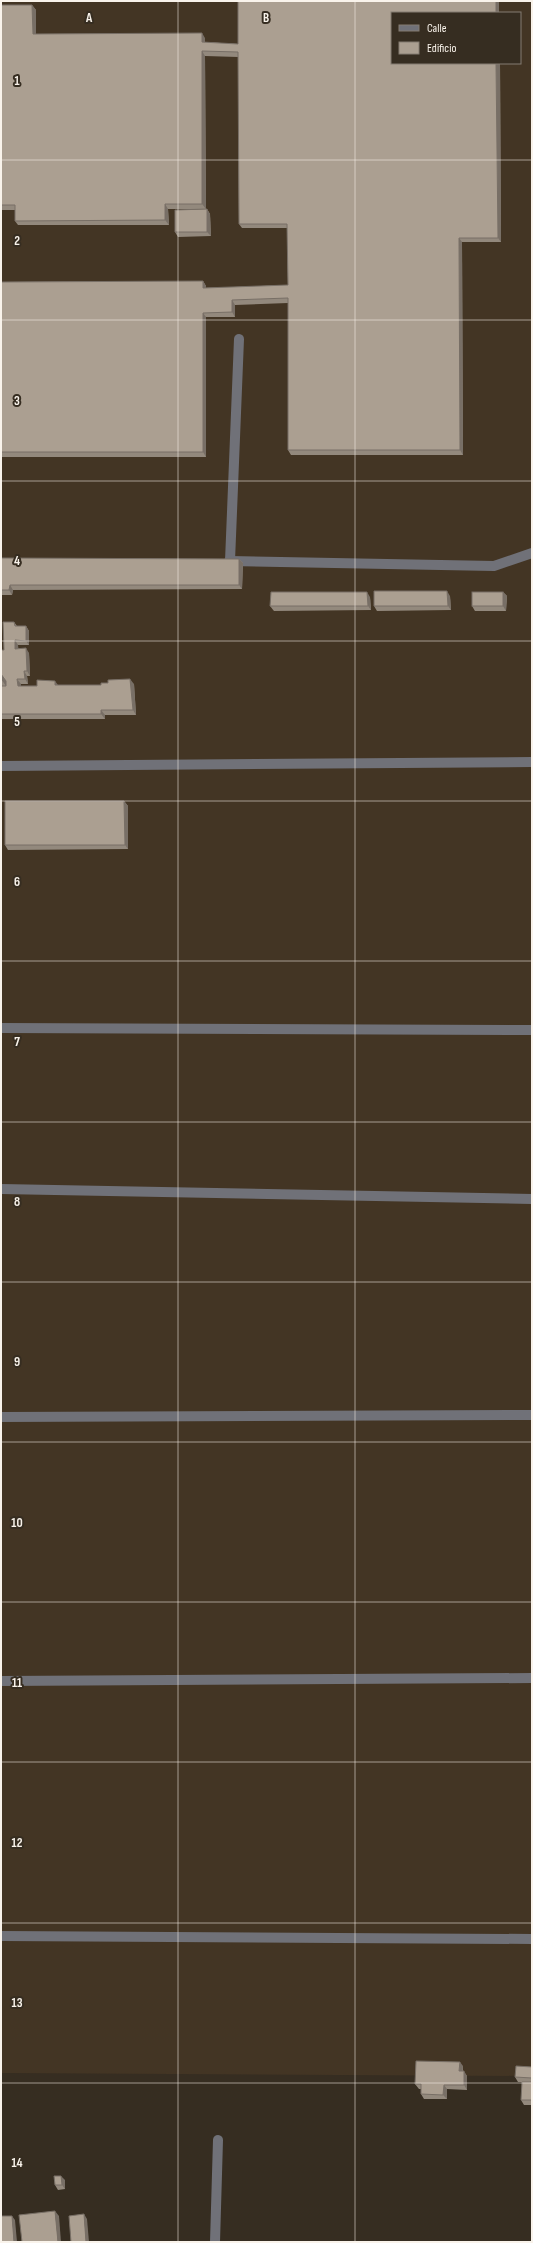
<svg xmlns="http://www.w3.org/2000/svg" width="533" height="2243" font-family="'Sofia Sans Condensed',sans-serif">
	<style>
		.built { fill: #433524; fill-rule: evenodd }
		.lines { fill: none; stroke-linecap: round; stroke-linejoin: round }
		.service { stroke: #707178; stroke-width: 10 }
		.minor { stroke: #707178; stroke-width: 10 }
		.wall { fill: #93897d }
		.shaded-wall { fill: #786f66 }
		.building { fill: #ab9f91; stroke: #786f66 }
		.grid { fill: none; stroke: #f9f3eb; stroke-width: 1; stroke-opacity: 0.55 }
		.grid-label { font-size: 13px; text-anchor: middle; font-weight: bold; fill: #f9f3eb; stroke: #362d21; stroke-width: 4; stroke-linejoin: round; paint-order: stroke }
	</style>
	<rect width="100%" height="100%" fill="#362d21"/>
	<path class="built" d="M1,1H532V2076L1,2073ZM392,13H520V63H392Z"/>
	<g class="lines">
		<g class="service">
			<path d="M229,561L494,566L532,553"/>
			<path d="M230,561L239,339"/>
			<path d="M1,766L532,762"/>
			<path d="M1,1028L532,1030"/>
			<path d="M1,1189L532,1199"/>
			<path d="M1,1417L532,1415"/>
			<path d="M1,1681L532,1678"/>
			<path d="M1,1936L532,1939"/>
		</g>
		<path class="minor" d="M215,2242L218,2140"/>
	</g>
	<g class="wall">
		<path d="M238,1H499V13H392V63H500L501,242H462L463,455H291L288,450V303L235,305V317H206V457H1V282L203,281L206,286V288L288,285L287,228H242L239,224L238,57L205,56L206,209H168L169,225H18L15,221V210H1V5H32L36,10V34L205,38V42L238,44Z"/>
		<path d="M207,209L210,214L211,236L178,237L175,232Z"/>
		<path d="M1,558L239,559L243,563L242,589L13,590L12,595H1Z"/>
		<path d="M503,592L507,596L506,611H475L472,606Z"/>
		<path d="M450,596L451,610L377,611L374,606Z"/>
		<path d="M370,597L371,610L274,611L270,606Z"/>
		<path d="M14,622L17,626H26L29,631V645H18V648L29,653L30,676H27L28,684H21V686L101,685L134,684L136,715H105V719H1V650H4Z"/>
		<path d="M124,801L128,806V849L8,850L5,845Z"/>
		<path d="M463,2066V2071L467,2076V2090L447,2089V2099H424L421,2094V2089H419L415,2084Z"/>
		<path d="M532,2067V2105H524L521,2100L524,2082H518L515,2077Z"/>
		<path d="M65,2180V2189L58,2190L55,2185Z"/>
	</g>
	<g class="shaded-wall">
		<rect x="496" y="1" width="3" height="12"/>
		<path d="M32,5L36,10V39L33,34Z"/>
		<path d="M202,33L205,38V47L202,42Z"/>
		<path d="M202,51L205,56L206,209L202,204Z"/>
		<path d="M496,63H500L501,242L498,238Z"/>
		<path d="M165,204L168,209L169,225L165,220Z"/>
		<path d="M207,209L210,214L211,236L207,232Z"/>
		<path d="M459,238L462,242L463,455L460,450Z"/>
		<path d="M203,281L206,286V293L203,288Z"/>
		<path d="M232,300L235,305V317L232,312Z"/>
		<path d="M203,313L206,317V457L203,452Z"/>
		<path d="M239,559L243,563L242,589L239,585Z"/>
		<path d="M10,585L13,590L12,595L9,590Z"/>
		<path d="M447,591L450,596L451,610L448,606Z"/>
		<path d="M367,592L370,597L371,610L368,606Z"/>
		<path d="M503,592L507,596L506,611L503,606Z"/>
		<path d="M26,626L29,631V645L26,641Z"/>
		<path d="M15,640L18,645L19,653L15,649Z"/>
		<path d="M26,648L29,653L30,676L27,671Z"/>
		<path d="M24,671L27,676L28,684L25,679Z"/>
		<path d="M1,674L9,685V690L1,679Z"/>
		<path d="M17,679L21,684V690L18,686Z"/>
		<path d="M130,679L134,684L136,715L133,710Z"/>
		<path d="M55,681L58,685H55Z"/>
		<path d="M101,710L105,715V719L101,714Z"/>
		<path d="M124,801L128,806V849L125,845Z"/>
		<path d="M460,2062L463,2066L462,2076L459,2071Z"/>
		<path d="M464,2071L467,2076V2090L464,2085Z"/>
		<path d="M444,2085L447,2089V2099L443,2095Z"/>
		<path d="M61,2176L65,2180V2189L62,2185Z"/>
		<path d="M55,2211L59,2216L61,2242H58Z"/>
		<path d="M84,2214L87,2219L89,2242H86Z"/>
		<path d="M12,2216L15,2220L17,2242H14Z"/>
	</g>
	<g class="building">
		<path d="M238,1H496V13H392V63H496L498,238H459L460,450H288V298L232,300V312L203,313V452H1V282L203,281V288L288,285L287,224H239L238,52L202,51V204H165V220L15,221V205H1V5H32L33,34L202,33V42L238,44Z"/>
		<path d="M207,209V232H175V210Z"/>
		<path d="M1,558L239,559V585H10L9,590H1Z"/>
		<path d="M374,591H447L448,606H374Z"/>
		<path d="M271,592H367L368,606H270Z"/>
		<rect x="472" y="592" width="31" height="14"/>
		<path d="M3,622H14L15,626H26V641L15,640V649L26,648L27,671H24L25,679H17L18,686H37V680L55,681V685H101V683H108V680L130,679L133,710H101V714H1V686H6V681L1,674V650H4Z"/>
		<path d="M5,801H124L125,845H5Z"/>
		<path d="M416,2061L460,2062L459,2071H464V2085H444L443,2095L421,2094V2084H415Z"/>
		<path d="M516,2066L532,2067V2078L515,2077Z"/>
		<path d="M522,2082H532V2100H521Z"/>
		<path d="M54,2176H61L62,2185H55Z"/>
		<path d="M55,2211L58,2242H22L19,2215Z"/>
		<path d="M84,2214L86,2242H71L69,2216Z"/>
		<path d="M1,2216H12L14,2242H1Z"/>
	</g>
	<path class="grid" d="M178,1V2242M355,1V2242M1,160H532M1,320H532M1,481H532M1,641H532M1,801H532M1,961H532M1,1122H532M1,1282H532M1,1442H532M1,1602H532M1,1762H532M1,1923H532M1,2083H532"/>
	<g class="grid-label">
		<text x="89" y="22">A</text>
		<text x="266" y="22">B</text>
		<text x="17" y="85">1</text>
		<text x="17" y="245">2</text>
		<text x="17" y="405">3</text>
		<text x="17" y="565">4</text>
		<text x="17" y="726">5</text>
		<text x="17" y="886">6</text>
		<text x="17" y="1046">7</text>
		<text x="17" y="1206">8</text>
		<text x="17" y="1366">9</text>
		<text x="17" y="1527">10</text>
		<text x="17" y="1687">11</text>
		<text x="17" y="1847">12</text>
		<text x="17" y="2007">13</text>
		<text x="17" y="2167">14</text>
	</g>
	<rect width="533" height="2243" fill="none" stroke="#f9f3eb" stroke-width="4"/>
	<rect x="391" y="12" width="130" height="52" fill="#362d21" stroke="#847c72"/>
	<rect x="399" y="25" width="20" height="6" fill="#707178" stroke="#847c72"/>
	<text x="427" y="32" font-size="12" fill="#f9f3eb">Calle</text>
	<rect x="399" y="42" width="20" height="12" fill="#ab9f91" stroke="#847c72"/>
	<text x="427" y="52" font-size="12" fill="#f9f3eb">Edificio</text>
</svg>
